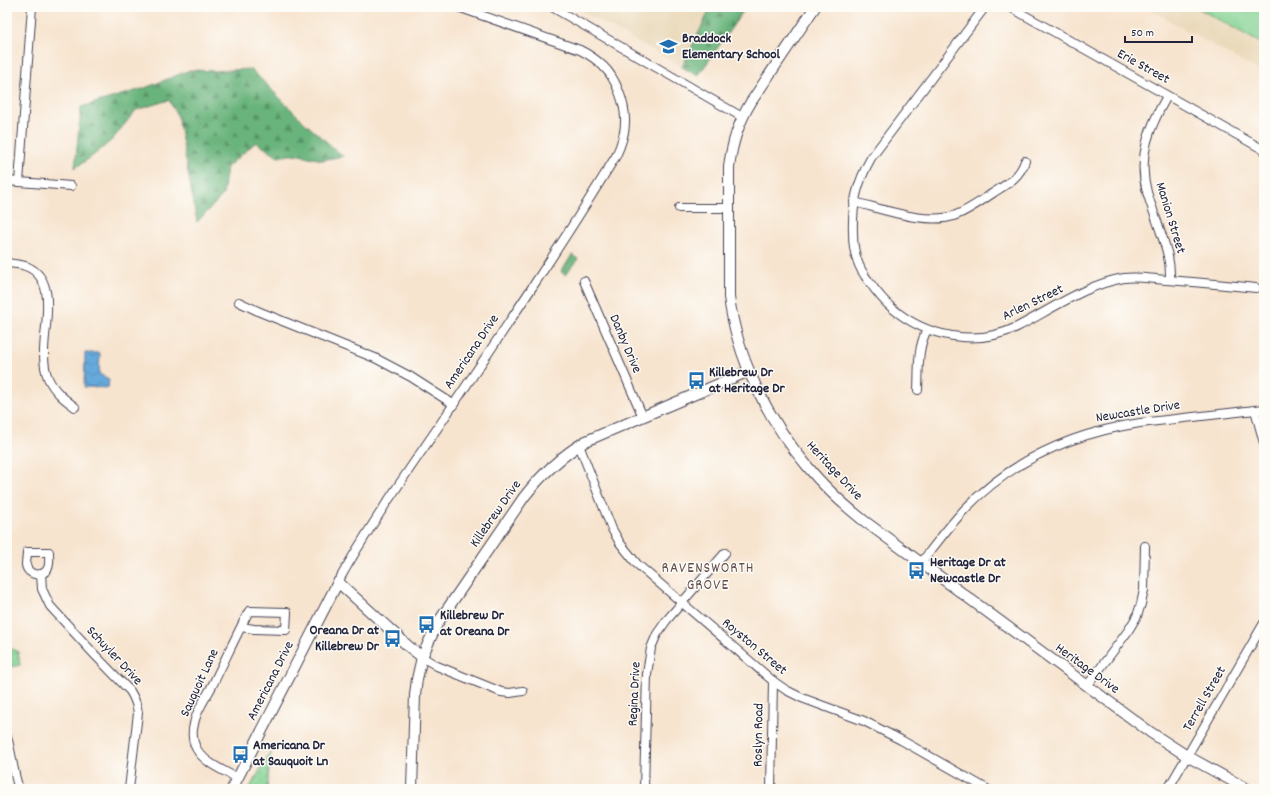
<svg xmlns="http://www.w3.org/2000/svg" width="1271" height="796" font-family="Dekko,sans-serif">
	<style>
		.built { fill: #ead9ba }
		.forest { fill: url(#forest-firs); stroke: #466b5c }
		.park { fill: url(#park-dots); stroke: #527a66 }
		.garden { fill: #82d292; stroke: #527a66 }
		.water { fill: url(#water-waves); stroke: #44668b }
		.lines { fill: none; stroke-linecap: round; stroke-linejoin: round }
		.minor-casing { stroke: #423f51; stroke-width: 10 }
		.tertiary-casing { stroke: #423f51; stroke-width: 12 }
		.minor { stroke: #fff; stroke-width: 8 }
		.tertiary { stroke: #fff; stroke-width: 10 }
		.labels { text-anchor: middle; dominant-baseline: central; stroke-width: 3; stroke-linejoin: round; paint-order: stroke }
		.poi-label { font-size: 14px; font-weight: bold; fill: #22223b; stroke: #fdfcf7; text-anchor: start }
		.street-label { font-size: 14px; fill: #22223b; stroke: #fdfcf7 }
		.neighbourhood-label { font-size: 15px; letter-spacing: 1px; fill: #634d4c; stroke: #fdfcf7 }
	</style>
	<defs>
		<pattern id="forest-firs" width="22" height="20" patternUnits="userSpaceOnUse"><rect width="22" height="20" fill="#69b47c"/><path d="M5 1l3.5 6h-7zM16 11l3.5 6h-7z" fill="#569267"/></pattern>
		<pattern id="park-dots" width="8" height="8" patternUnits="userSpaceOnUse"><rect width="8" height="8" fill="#82d292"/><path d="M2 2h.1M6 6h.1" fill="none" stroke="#70b47f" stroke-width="1.8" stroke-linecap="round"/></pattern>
		<pattern id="water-waves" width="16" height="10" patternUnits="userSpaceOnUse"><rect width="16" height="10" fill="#66aadb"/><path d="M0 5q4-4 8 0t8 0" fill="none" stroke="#548ab3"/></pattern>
	</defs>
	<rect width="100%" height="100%" fill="#fdfcf7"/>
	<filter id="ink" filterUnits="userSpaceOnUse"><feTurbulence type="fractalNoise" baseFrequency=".025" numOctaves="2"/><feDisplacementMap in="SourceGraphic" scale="8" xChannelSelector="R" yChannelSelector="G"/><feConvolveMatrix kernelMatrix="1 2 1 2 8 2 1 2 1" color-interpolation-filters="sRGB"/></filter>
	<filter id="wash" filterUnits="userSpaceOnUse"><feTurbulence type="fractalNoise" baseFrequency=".012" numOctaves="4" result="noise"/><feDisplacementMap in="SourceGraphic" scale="16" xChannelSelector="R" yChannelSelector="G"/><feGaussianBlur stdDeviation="0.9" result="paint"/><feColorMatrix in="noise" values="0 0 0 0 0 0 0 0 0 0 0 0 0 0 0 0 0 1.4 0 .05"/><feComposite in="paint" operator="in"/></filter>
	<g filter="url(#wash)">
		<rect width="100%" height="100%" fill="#f7e4cf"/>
		<g class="built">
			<path d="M575,7H711L682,67Z"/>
			<path d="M1145,7H1264V74Z"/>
		</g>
		<g class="forest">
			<path d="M711,7H746L698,76L682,67Z"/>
			<path d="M251,69L307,125L343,156L323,160L295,154L278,157L256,142L227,167L223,195L197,222L178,117L169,100L136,110L112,140L94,155L75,168L81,107L145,88L190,70L213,71Z"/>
			<path d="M572,255L578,259L565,275L561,272Z"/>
		</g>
		<g class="park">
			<path d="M12,649L18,652L20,665L10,667L7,651Z"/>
			<path d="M271,751L267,789H249Z"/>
		</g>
		<path class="garden" d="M1196,7H1264V45Z"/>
		<path class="water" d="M85,353H100L99,374L109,379L108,388L84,387Z"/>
	</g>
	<g filter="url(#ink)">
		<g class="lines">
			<defs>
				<g id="minor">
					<path d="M32,7L19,182L71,186"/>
					<path d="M552,7L742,117"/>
					<path d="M985,7L871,158C857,183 852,204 853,233C853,248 856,263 865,276C873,287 881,299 892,308C926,337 976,347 1017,327C1050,310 1087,284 1124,278C1137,276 1152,279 1166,280C1196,282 1226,285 1256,288"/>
					<path d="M1010,7L1264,150"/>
					<path d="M1167,96C1150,126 1137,156 1147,192C1150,203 1155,215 1159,227C1165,245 1171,260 1170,280"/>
					<path d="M7,181L19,182"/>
					<path d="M854,202C883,209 928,226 956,215C969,210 981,201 993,193C1007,184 1020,177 1025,161"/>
					<path d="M679,208H729"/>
					<path d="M7,263C14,264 21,264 28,267C59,281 43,329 44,354C44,362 45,371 48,378C54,391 64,399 75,407"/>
					<path d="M584,281L643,417"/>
					<path d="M239,302L260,312L375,358L411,377L453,404"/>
					<path d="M918,390C919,370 917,348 927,330"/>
					<path d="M1255,410L1264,443"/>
					<path d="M579,445L612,529L620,543L637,564L773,681L786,690L802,698L864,721L901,740L987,789"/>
					<path d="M27,552H49C49,557 50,564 48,568C43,578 28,576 26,565C26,561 27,556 27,552Z"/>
					<path d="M921,563C935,545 949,526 965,509C1012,460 1074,433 1140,423L1264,409"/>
					<path d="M41,574L42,589L50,606L95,655L130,691C135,699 137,704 138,713L129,789"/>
					<path d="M338,582C369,526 407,473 443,420C502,333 561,246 616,156C621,145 625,135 625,123C626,105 616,78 603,66C596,59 588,54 580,50L458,7"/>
					<path d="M422,657L437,666L501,692L510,693L523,691"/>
					<path d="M1087,686L1128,631L1137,616L1141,604L1144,590L1145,546"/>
					<path d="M7,737C12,754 13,772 19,789"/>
					<path d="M237,778C223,770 204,763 196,748C192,740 192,732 194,724C196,711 205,699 211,688C224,662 236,636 249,611L287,612L286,630L254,629L241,627"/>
					<path d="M644,789L647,674L651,648L657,634L666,621L725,553"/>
					<path d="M771,789L773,681"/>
					<path d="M1168,789L1264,623"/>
				</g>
				<g id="tertiary">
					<path d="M815,7L751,102C738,123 732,143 729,167V297C737,359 768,420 808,467C824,487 843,504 863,520L1150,732L1187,756L1247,789"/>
					<path d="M232,789L338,582L408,646L422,657"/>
					<path d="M412,789L415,695L417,679L422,657L437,624L524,497C542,474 561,456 586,441L749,371"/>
				</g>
			</defs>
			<use href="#minor" class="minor-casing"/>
			<use href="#tertiary" class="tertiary-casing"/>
			<use href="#minor" class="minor"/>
			<use href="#tertiary" class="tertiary"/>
		</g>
	</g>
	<defs>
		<symbol id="school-bare" viewBox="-9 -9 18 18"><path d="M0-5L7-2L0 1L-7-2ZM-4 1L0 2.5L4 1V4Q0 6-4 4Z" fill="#1f6fb2" stroke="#fdfcf7" stroke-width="2.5" paint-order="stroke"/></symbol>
		<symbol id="bus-bare" viewBox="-9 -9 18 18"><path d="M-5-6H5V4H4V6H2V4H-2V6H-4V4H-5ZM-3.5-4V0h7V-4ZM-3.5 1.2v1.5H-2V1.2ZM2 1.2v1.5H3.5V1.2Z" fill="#1f6fb2" stroke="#fdfcf7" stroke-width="2.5" paint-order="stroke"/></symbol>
	</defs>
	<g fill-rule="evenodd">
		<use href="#school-bare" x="656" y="34" width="25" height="25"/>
		<use href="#bus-bare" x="684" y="368" width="25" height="25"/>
		<use href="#bus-bare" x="904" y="558" width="25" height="25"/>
		<use href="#bus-bare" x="414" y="612" width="25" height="25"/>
		<use href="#bus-bare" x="380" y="626" width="25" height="25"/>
		<use href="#bus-bare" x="228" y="742" width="25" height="25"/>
	</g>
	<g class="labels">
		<g class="poi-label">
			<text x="682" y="39">Braddock<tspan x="682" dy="16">Elementary School</tspan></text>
			<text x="709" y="373">Killebrew Dr<tspan x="709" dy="16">at Heritage Dr</tspan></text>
			<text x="930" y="563">Heritage Dr at<tspan x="930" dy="16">Newcastle Dr</tspan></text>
			<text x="440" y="616">Killebrew Dr<tspan x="440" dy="16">at Oreana Dr</tspan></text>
			<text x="379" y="631" text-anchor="end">Oreana Dr at<tspan x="379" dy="16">Killebrew Dr</tspan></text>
			<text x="253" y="746">Americana Dr<tspan x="253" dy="16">at Sauquoit Ln</tspan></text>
		</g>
		<g class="street-label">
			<text transform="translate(1143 67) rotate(29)">Erie Street</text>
			<text transform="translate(1170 218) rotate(73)">Manion Street</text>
			<text transform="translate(1033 303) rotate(-26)">Arlen Street</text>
			<text transform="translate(625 344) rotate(67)">Danby Drive</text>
			<text transform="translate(472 352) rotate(-56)">Americana Drive</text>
			<text transform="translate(1138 412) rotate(-9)">Newcastle Drive</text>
			<text transform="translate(834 471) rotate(47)">Heritage Drive</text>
			<text transform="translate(496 514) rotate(-55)">Killebrew Drive</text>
			<text transform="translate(754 647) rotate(40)">Royston Street</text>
			<text transform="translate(114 656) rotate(47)">Schuyler Drive</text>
			<text transform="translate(1087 669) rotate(36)">Heritage Drive</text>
			<text transform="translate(271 681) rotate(-63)">Americana Drive</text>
			<text transform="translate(200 683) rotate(-65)">Sauquoit Lane</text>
			<text transform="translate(635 694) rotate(-87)">Regina Drive</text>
			<text transform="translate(1205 699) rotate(-60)">Terrell Street</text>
			<text transform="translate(759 735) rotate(-89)">Roslyn Road</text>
		</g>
		<g class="neighbourhood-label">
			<text x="708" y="569">RAVENSWORTH<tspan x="708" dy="17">GROVE</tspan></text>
		</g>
	</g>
	<rect width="1271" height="796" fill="none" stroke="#fdfcf7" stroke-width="24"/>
	<path d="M1125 36v6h67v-6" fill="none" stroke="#22223b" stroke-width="2"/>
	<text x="1131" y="36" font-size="12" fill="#22223b" stroke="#fdfcf7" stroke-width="3" paint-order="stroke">50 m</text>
</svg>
